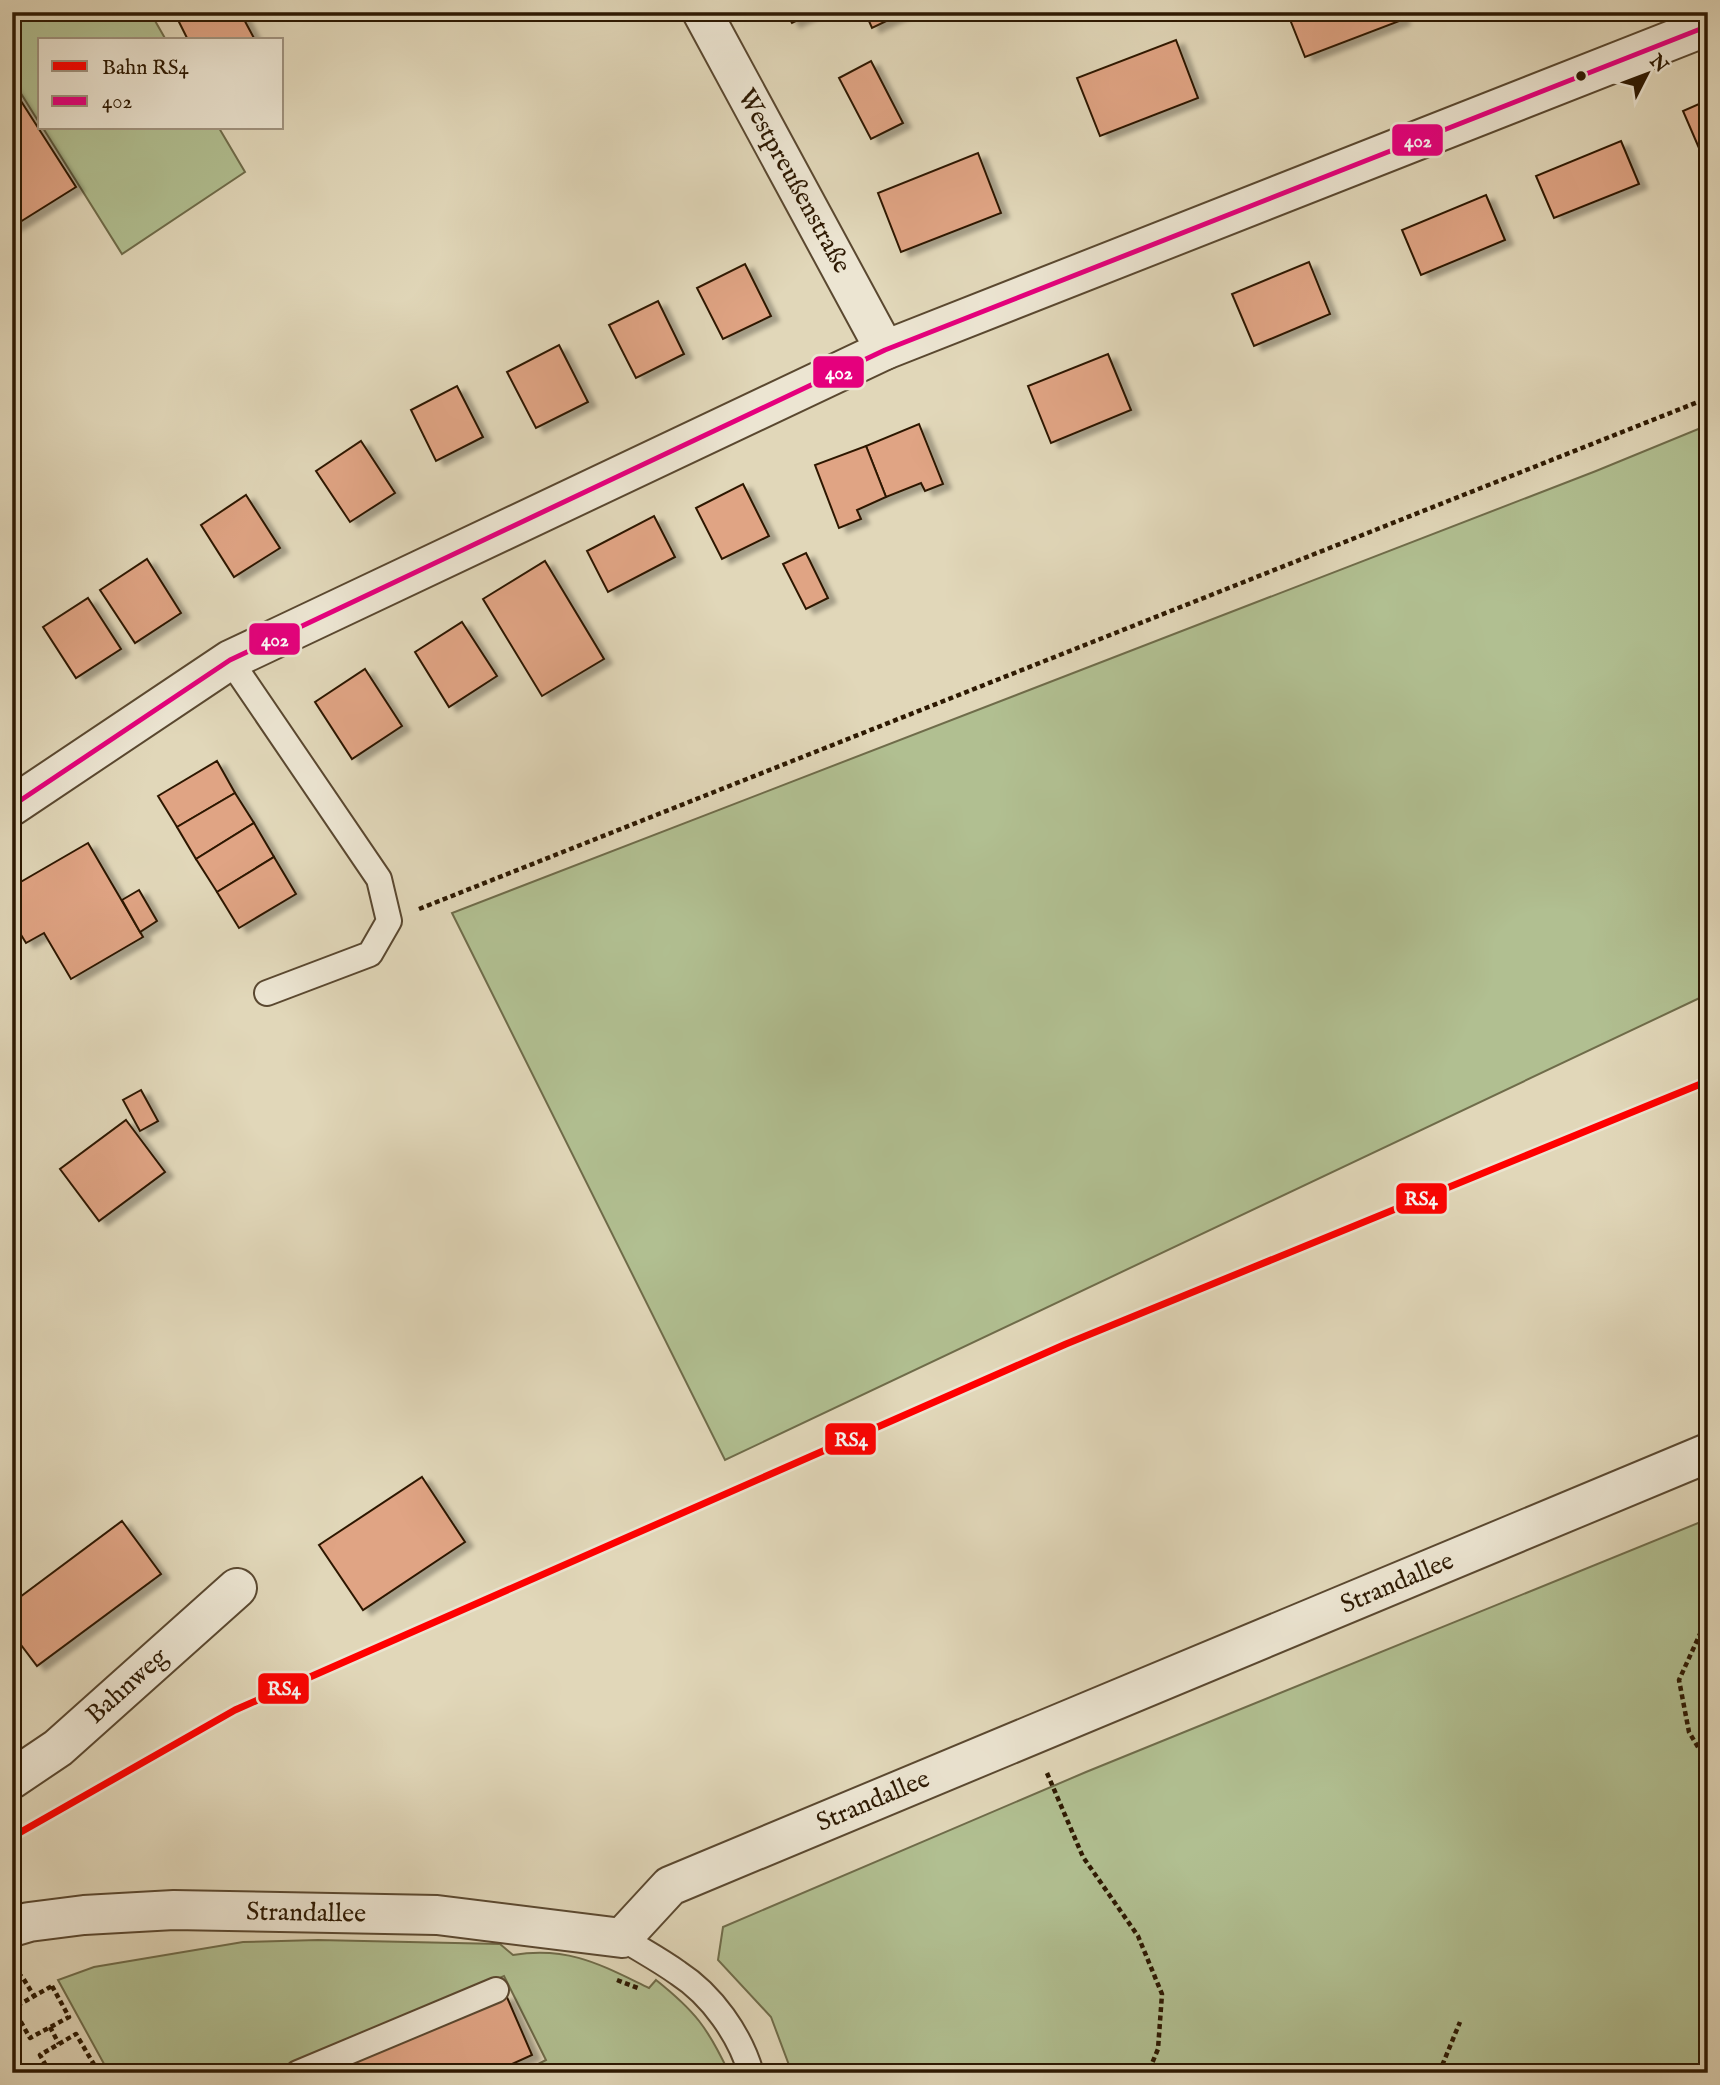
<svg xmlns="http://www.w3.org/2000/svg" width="1720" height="2085" font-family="'IM FELL English',serif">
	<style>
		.green { fill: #b1bf91; stroke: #6f6c4a; stroke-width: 2 }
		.building { fill: #e0a484; stroke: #2d1902; stroke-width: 2; filter: url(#shadow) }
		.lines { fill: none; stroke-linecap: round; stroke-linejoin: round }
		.service-casing { stroke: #5a4830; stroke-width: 28 }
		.minor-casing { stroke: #5a4830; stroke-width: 42 }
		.tertiary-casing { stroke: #5a4830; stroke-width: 42 }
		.path { stroke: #2d1902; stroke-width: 4.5; stroke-dasharray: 5 3.5; stroke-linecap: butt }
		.service { stroke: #ece5d2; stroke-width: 24 }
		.minor { stroke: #ece5d2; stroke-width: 38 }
		.tertiary { stroke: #ece5d2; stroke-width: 38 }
		.bus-1-casing { stroke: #ece5d2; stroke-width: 10 }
		.bus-1 { stroke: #e5007d; stroke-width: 5 }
		.rail-1-casing { stroke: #ece5d2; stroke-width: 12 }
		.rail-1 { stroke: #f00; stroke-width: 7 }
		.bus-dot { fill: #2d1902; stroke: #ece5d2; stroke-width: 2.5 }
		.labels { text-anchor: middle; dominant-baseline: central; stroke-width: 5; stroke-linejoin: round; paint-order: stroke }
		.street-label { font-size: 26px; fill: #2d1902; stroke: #ece5d2 }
		.line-badge { stroke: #ece5d2; stroke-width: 2.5 }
		.badge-label { font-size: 19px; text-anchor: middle; font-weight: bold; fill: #fff }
	</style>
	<defs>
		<filter id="shadow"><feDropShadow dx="8" dy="4.5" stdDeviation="2" flood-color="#0004"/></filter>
	</defs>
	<rect width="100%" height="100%" fill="#e1d7b9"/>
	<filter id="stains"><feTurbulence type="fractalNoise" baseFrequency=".00286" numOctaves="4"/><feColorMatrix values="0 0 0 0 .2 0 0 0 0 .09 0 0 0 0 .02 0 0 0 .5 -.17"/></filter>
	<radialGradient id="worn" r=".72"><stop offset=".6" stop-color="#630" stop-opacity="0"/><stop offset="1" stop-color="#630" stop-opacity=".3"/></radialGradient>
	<g class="green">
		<path d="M40,12H150L166,40H40V124L12,79V24Z"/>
		<path d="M43,128H219L245,172L122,254Z"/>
		<path d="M1708,425V994L725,1460L452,913L1596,471Z"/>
		<path d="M1708,1519V2073H792L771,2017L718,1960L723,1927L1086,1772Z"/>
		<path d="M318,1940L500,1944L513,1955C569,1946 601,1965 649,1988L656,1980C695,2011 708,2028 729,2073H521L546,2060L504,1976L309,2062L235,2073H109L58,1980L94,1967L243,1942Z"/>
	</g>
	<g class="building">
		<path d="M174,12H240L255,40H188Z"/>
		<path d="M786,12H814L792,23Z"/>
		<path d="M865,12H905L872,28Z"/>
		<path d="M1287,12H1399L1402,20L1305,57Z"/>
		<path d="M1176,40L1198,98L1100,136L1077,78Z"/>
		<path d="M871,61L903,123L871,139L839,78Z"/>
		<path d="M12,87L76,187L12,227Z"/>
		<path d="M1708,100V161L1705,162L1683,111Z"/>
		<path d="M1621,141L1639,184L1554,218L1536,176Z"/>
		<path d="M978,153L1001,213L901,252L878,193Z"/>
		<path d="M1486,195L1505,240L1421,275L1402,230Z"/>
		<path d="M1309,262L1330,314L1254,346L1232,294Z"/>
		<path d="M745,264L771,316L723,339L697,288Z"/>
		<path d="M658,301L684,354L636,378L609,325Z"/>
		<path d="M559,345L588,402L536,428L507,372Z"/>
		<path d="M1108,354L1131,410L1051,443L1028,386Z"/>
		<path d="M457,386L483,437L436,461L411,410Z"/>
		<path d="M919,424L943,484L925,491L921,483L886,497L866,446Z"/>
		<path d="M361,441L395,493L350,522L316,471Z"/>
		<path d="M866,446L886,497L857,510L861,519L839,528L815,465Z"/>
		<path d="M743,484L769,536L722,559L696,508Z"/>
		<path d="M246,495L280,548L234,577L201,525Z"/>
		<path d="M654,516L675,557L608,592L587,551Z"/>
		<path d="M806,553L828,598L806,609L783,564Z"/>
		<path d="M147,559L181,613L135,643L100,590Z"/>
		<path d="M545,561L604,659L542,696L483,599Z"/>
		<path d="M88,598L121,649L76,678L43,627Z"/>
		<path d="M462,622L497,676L449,707L415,652Z"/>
		<path d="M365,669L402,726L352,759L315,702Z"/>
		<path d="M217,761L235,793L177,827L158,796Z"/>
		<path d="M235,793L254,823L196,859L177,827Z"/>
		<path d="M254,823L274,857L217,892L196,859Z"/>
		<path d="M88,843L143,937L71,979L44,933L26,943L12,920V887Z"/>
		<path d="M274,857L296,894L239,928L217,892Z"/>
		<path d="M139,890L157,921L140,932L122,900Z"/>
		<path d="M141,1090L158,1121L140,1131L123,1100Z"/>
		<path d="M126,1120L165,1172L99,1221L60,1169Z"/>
		<path d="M422,1477L465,1542L363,1610L319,1545Z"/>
		<path d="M122,1521L161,1574L37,1666L12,1633V1603Z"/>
		<path d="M506,1995L532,2055L492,2073H330Z"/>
	</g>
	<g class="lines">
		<defs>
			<g id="service">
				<path d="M230,660L379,879L389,921L370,954L267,993"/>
				<path d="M622,1938C641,1950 660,1960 678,1973C712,1995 740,2035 751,2073"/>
				<path d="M298,2073L496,1990"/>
			</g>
			<g id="minor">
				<path d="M702,12L885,350"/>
				<path d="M12,1779L58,1748L237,1588"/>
				<path d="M12,1927L29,1922L84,1915L174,1910L437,1915L622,1938L670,1886L1708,1453"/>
			</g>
			<path id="tertiary" d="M12,806L230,660L885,350L1708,26"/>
		</defs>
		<use href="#service" class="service-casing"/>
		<use href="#minor" class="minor-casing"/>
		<use href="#tertiary" class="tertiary-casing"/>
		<g class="path">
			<path d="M419,909L1708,398"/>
			<path d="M1708,1626L1700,1634L1679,1680L1689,1732L1708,1764"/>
			<path d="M1047,1773L1083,1857L1138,1936L1162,1994L1158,2049L1148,2073"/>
			<path d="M12,1967L23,1978L34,1996"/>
			<path d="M617,1980L638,1988"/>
			<path d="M52,1986L69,2017L30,2038L13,2008Z"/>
			<path d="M50,2027L59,2044"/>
			<path d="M50,2073L40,2055L76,2034L99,2073"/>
			<path d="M1439,2073L1460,2022"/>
		</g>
		<use href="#service" class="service"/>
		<use href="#minor" class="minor"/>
		<use href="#tertiary" class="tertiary"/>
		<defs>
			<path id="bus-1" d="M12,806L230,660L885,350L1708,26"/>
		</defs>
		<use href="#bus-1" class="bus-1-casing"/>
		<use href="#bus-1" class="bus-1"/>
		<defs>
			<path id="rail-1" d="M12,1837L235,1710L1066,1344L1708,1081"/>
		</defs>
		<use href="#rail-1" class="rail-1-casing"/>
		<use href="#rail-1" class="rail-1"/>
	</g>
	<circle class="bus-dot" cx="1581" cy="76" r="6"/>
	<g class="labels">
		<g class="street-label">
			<text transform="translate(794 181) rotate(61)">Westpreußenstraße</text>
			<text transform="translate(1397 1583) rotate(-23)">Strandallee</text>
			<text transform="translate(127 1686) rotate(-42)">Bahnweg</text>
			<text transform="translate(873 1801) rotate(-23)">Strandallee</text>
			<text transform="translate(306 1913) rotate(1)">Strandallee</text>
		</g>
	</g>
	<g class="line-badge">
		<rect x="1391" y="123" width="53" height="34" rx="7" fill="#e5007d"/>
		<rect x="812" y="355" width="53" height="34" rx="7" fill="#e5007d"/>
		<rect x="248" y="622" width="53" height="34" rx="7" fill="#e5007d"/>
		<rect x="1395" y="1182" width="53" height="33" rx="7" fill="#f00"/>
		<rect x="824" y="1422" width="53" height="34" rx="7" fill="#f00"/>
		<rect x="257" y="1672" width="53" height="33" rx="7" fill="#f00"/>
	</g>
	<g class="badge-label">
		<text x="1418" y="147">402</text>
		<text x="839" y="379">402</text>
		<text x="275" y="646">402</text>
		<text x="1421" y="1205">RS4</text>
		<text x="851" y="1446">RS4</text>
		<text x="284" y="1695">RS4</text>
	</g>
	<rect width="1720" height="2085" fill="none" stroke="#e1d7b9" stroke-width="42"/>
	<rect x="14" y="14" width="1692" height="2057" fill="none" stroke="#2d1902" stroke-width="3.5"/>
	<rect x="21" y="21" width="1678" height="2043" fill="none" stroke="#2d1902" stroke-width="2"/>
	<rect x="38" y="38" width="245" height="91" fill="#ece5d2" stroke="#a0937f" stroke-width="2"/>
	<rect x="52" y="61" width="35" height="10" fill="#ff0000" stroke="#a0937f" stroke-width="2"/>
	<text x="102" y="74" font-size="21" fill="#2d1902">Bahn RS4</text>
	<rect x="52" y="96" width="35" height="10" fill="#e5007d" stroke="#a0937f" stroke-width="2"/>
	<text x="102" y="108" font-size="21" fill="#2d1902">402</text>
	<g transform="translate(1647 74) rotate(48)" stroke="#ece5d2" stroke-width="5" paint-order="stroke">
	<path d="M0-5L12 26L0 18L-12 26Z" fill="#2d1902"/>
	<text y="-10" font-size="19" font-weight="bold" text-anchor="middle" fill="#2d1902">N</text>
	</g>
	<rect width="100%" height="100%" filter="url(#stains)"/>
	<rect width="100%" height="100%" fill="url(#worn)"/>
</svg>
